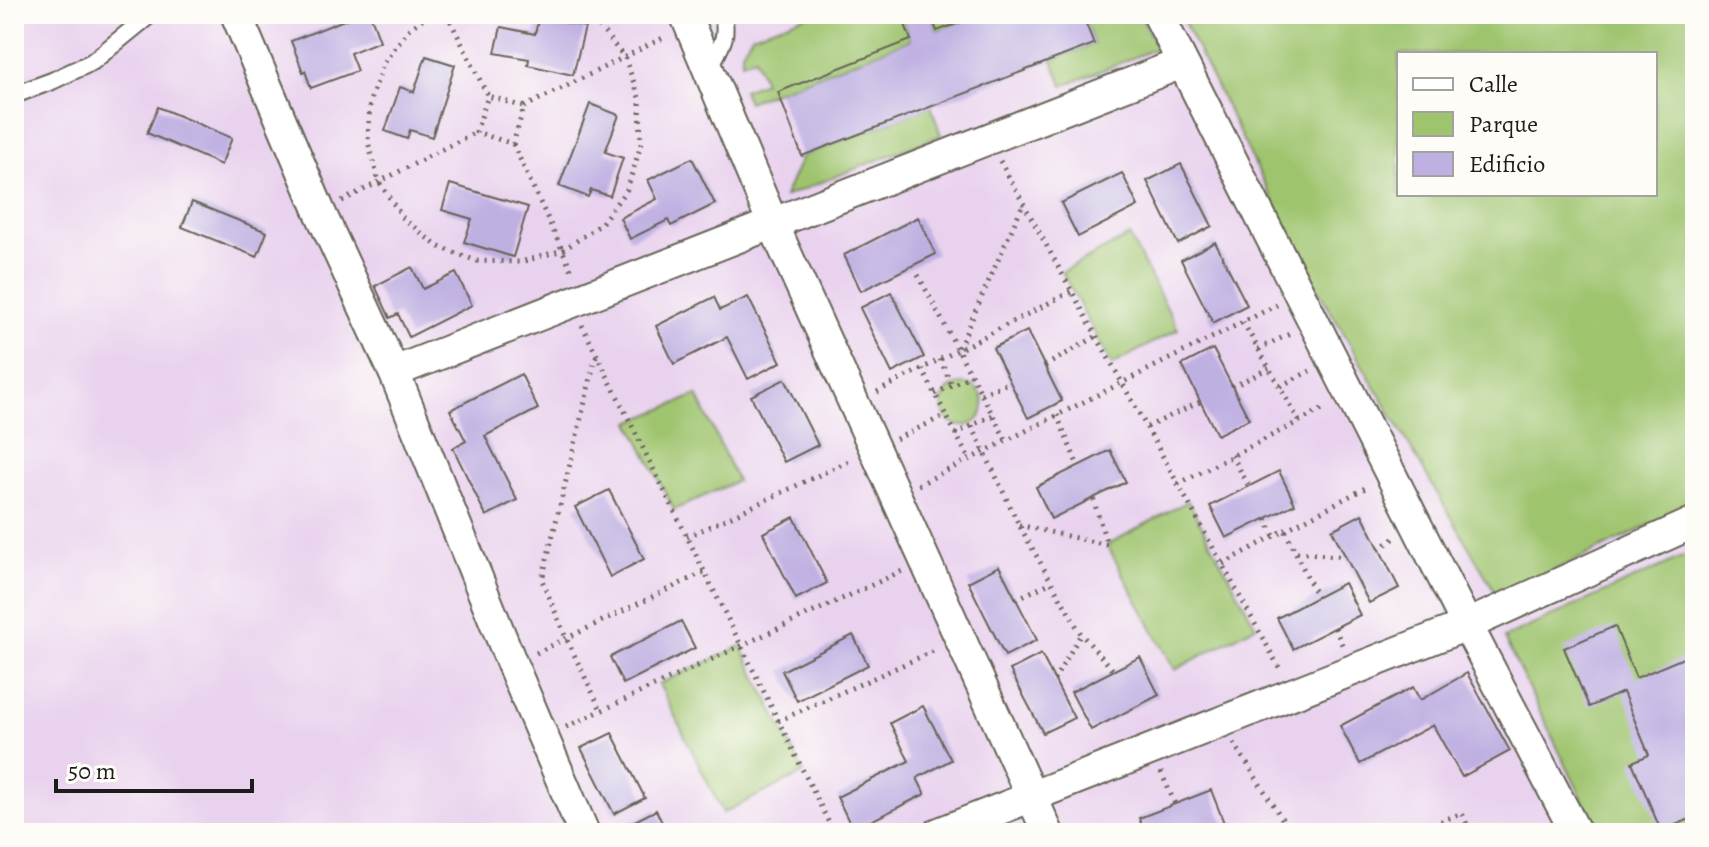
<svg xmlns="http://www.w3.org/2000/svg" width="1709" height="847" font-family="Alegreya,serif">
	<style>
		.built { fill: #e9d2ee; fill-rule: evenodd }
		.green { fill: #9fc46e; stroke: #5e7045; stroke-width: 2; fill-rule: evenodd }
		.building { fill: #bfb0e2 }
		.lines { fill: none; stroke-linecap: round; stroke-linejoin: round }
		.service-casing { stroke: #656257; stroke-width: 20 }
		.minor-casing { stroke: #656257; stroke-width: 34 }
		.path { stroke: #656257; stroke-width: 5; stroke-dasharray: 2 6; stroke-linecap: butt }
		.service { stroke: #fff; stroke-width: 16 }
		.minor { stroke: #fff; stroke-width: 30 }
	</style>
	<rect width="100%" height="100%" fill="#fdfcf7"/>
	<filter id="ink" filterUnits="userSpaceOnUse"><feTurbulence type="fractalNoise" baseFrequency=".0125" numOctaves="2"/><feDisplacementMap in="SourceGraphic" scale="16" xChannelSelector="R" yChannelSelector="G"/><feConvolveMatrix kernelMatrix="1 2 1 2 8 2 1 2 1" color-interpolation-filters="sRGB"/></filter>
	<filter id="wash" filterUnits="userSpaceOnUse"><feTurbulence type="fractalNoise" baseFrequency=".006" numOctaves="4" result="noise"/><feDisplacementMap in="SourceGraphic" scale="32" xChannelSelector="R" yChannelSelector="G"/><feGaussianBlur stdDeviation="1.8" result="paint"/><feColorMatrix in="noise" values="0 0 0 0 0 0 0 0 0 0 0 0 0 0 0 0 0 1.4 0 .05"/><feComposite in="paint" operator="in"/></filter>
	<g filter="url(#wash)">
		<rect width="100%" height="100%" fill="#ede3c4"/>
		<path class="built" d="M14,14H1695V833H14ZM1399,54H1655V194H1399Z"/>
		<g class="green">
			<path d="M812,14H901L911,40L748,102L743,90L764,82L755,57L742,62V51L752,35Z"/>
			<path d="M930,14H984L937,31Z"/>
			<path d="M1082,14H1117L1118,16L1139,14L1157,48L1063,86L1052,60L1094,44Z"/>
			<path d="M1180,14H1695V504L1498,597L1313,281ZM1399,54H1655V194H1399Z"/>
			<path d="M931,106L941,135L784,197L802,156Z"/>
			<path d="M1129,236L1178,329L1112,365L1062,272Z"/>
			<circle cx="963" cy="405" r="21"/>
			<path d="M697,395L737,481L674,510L630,422Z"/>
			<path d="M1188,501L1256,626L1175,670L1107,545Z"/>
			<path d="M1695,551V833H1599L1504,638Z"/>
			<path d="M741,646L804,773L723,813L659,684Z"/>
		</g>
		<g id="blocks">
			<g class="building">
				<path d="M359,14H370L380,41L350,53L357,71L311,88L305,71L303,72L291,41Z"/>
				<path d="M901,14H930L937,31L984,14H1082L1094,44L802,156L778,92L911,40Z"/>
				<path d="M539,16L585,27L573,75L528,65L529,59L495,53L501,27L535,34Z"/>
				<path d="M426,56L455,65L432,137L410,130L407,139L385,131L400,87L414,92Z"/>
				<path d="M590,104L619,115L605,152L623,158L610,196L591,190L588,197L559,186Z"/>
				<path d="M158,107L232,138L221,165L147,133Z"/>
				<path d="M692,158L715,204L671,226L668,220L630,239L620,218L657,199L648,180Z"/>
				<path d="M1181,164L1212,226L1178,244L1147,181Z"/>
				<path d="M1122,173L1138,206L1078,237L1061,203Z"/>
				<path d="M450,184L528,207L513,257L464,242L472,219L442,210Z"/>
				<path d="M192,202L267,232L257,257L182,227Z"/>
				<path d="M918,217L936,254L861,291L844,255Z"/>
				<path d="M1215,242L1247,305L1213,323L1181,260Z"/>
				<path d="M412,267L423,289L456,273L472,305L409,337L398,314L390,318L375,286Z"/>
				<path d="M891,292L924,357L892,373L860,308Z"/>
				<path d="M714,297L720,310L748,297L781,362L748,379L727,337L674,364L656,326Z"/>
				<path d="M1027,331L1062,401L1028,418L993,348Z"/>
				<path d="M1213,349L1249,419L1217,435L1182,365Z"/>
				<path d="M521,374L538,409L485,436L517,500L486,516L453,448L466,441L450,410Z"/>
				<path d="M785,379L818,445L784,462L751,396Z"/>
				<path d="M1110,450L1126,482L1051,519L1036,487Z"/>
				<path d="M1279,471L1295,504L1226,538L1210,506Z"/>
				<path d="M609,490L644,559L610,577L575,507Z"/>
				<path d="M1362,514L1399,588L1369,603L1332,530Z"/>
				<path d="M794,517L827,583L796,599L763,533Z"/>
				<path d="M999,566L1037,640L1005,656L968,582Z"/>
				<path d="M1344,583L1360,615L1293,649L1277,618Z"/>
				<path d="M681,621L695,648L623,684L610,657Z"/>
				<path d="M1615,626L1636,678L1695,653V817L1661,831L1632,762L1649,755L1623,692L1589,707L1564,648Z"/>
				<path d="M853,635L868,665L797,701L782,671Z"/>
				<path d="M1041,654L1074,718L1043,733L1010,670Z"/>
				<path d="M1140,657L1159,695L1091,730L1071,692Z"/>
				<path d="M1467,673L1510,751L1462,777L1433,725L1360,764L1340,726L1413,687L1420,700Z"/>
				<path d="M923,706L951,760L917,778L925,794L853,830L837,797L909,761L890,723Z"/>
				<path d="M612,733L645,798L614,814L581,748Z"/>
				<path d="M1211,790L1224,823L1200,833H1124L1142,826L1139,818Z"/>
				<path d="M656,810L667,833H634L629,824Z"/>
			</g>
		</g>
	</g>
	<g filter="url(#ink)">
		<use href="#blocks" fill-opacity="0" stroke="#656257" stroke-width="2"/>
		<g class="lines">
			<defs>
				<g id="service">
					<path d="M708,70C719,49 730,37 722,14"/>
					<path d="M14,95L52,81L92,62L151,14"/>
				</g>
				<g id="minor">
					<path d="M236,14L320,212L394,372L512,664L584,833"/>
					<path d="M685,14L773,224L1048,833"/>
					<path d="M1158,14L1467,625L1576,833"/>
					<path d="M394,372L1182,63"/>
					<path d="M939,833L1467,625L1695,522"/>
				</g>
			</defs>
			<use href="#service" class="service-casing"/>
			<use href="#minor" class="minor-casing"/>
			<g class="path">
				<path d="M429,14L409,29L384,62L370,101L368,142L379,182L403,218L437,246L477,261L521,262L563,250L600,225L627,189L641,145L640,100L625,58L598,25L582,14"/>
				<path d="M447,14L488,96L476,132L513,144L524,107L488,96"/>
				<path d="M741,18L754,14"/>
				<path d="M524,107L667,36"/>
				<path d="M513,144L573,273"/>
				<path d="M1000,161L1281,671"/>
				<path d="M342,201L476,132"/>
				<path d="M918,275L1006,440"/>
				<path d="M1243,322L1299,421"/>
				<path d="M582,325L834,833"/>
				<path d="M959,348L1023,204"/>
				<path d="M1258,349L1292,333"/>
				<path d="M596,356L542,580L566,638L601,710"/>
				<path d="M940,359L952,385"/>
				<path d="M1045,366L1097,336"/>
				<path d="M922,369L969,459"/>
				<path d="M1280,386L1310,371"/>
				<path d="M1232,387L1269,368"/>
				<path d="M877,392L1072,291"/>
				<path d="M935,394L971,375"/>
				<path d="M981,394L1010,382"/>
				<path d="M1057,415L1078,466"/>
				<path d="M972,426L1019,525L1081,634L1114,671"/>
				<path d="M1147,427L1200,402"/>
				<path d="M955,434L993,415"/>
				<path d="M896,439L946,415"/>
				<path d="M1232,455L1249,487"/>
				<path d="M1178,484L1327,407"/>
				<path d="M918,485L1277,305"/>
				<path d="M1266,519L1274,536"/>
				<path d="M1019,525L1107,545L1093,498"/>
				<path d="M1285,530L1369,486"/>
				<path d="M687,537L851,460"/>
				<path d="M1379,549L1395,538"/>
				<path d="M1297,552L1346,557"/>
				<path d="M1223,564L1285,530L1317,597"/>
				<path d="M1016,599L1052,582"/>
				<path d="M1335,628L1343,647"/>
				<path d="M536,653L704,572"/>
				<path d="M1054,680L1081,634"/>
				<path d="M778,721L938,649"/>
				<path d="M566,727L902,571"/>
				<path d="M1234,743L1291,833"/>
				<path d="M1161,772L1175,804"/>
				<path d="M1411,833L1462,813L1471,833"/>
			</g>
			<use href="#service" class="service"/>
			<use href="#minor" class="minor"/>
		</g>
	</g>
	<rect width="1709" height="847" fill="none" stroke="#fdfcf7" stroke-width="48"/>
	<rect x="1397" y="52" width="260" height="144" fill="#fdfcf7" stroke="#a3a29f" stroke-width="2"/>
	<rect x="1413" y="78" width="40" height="12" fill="#ffffff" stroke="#a3a29f" stroke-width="2"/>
	<text x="1469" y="92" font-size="24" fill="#1c1c1c">Calle</text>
	<rect x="1413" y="112" width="40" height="24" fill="#9fc46e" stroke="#a3a29f" stroke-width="2"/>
	<text x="1469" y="132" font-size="24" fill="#1c1c1c">Parque</text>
	<rect x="1413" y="152" width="40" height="24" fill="#bfb0e2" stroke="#a3a29f" stroke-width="2"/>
	<text x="1469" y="172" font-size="24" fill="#1c1c1c">Edificio</text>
	<path d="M56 779v12h196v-12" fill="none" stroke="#1c1c1c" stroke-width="4"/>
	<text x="68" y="779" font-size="24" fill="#1c1c1c" stroke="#fdfcf7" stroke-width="6" paint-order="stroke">50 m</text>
</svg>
